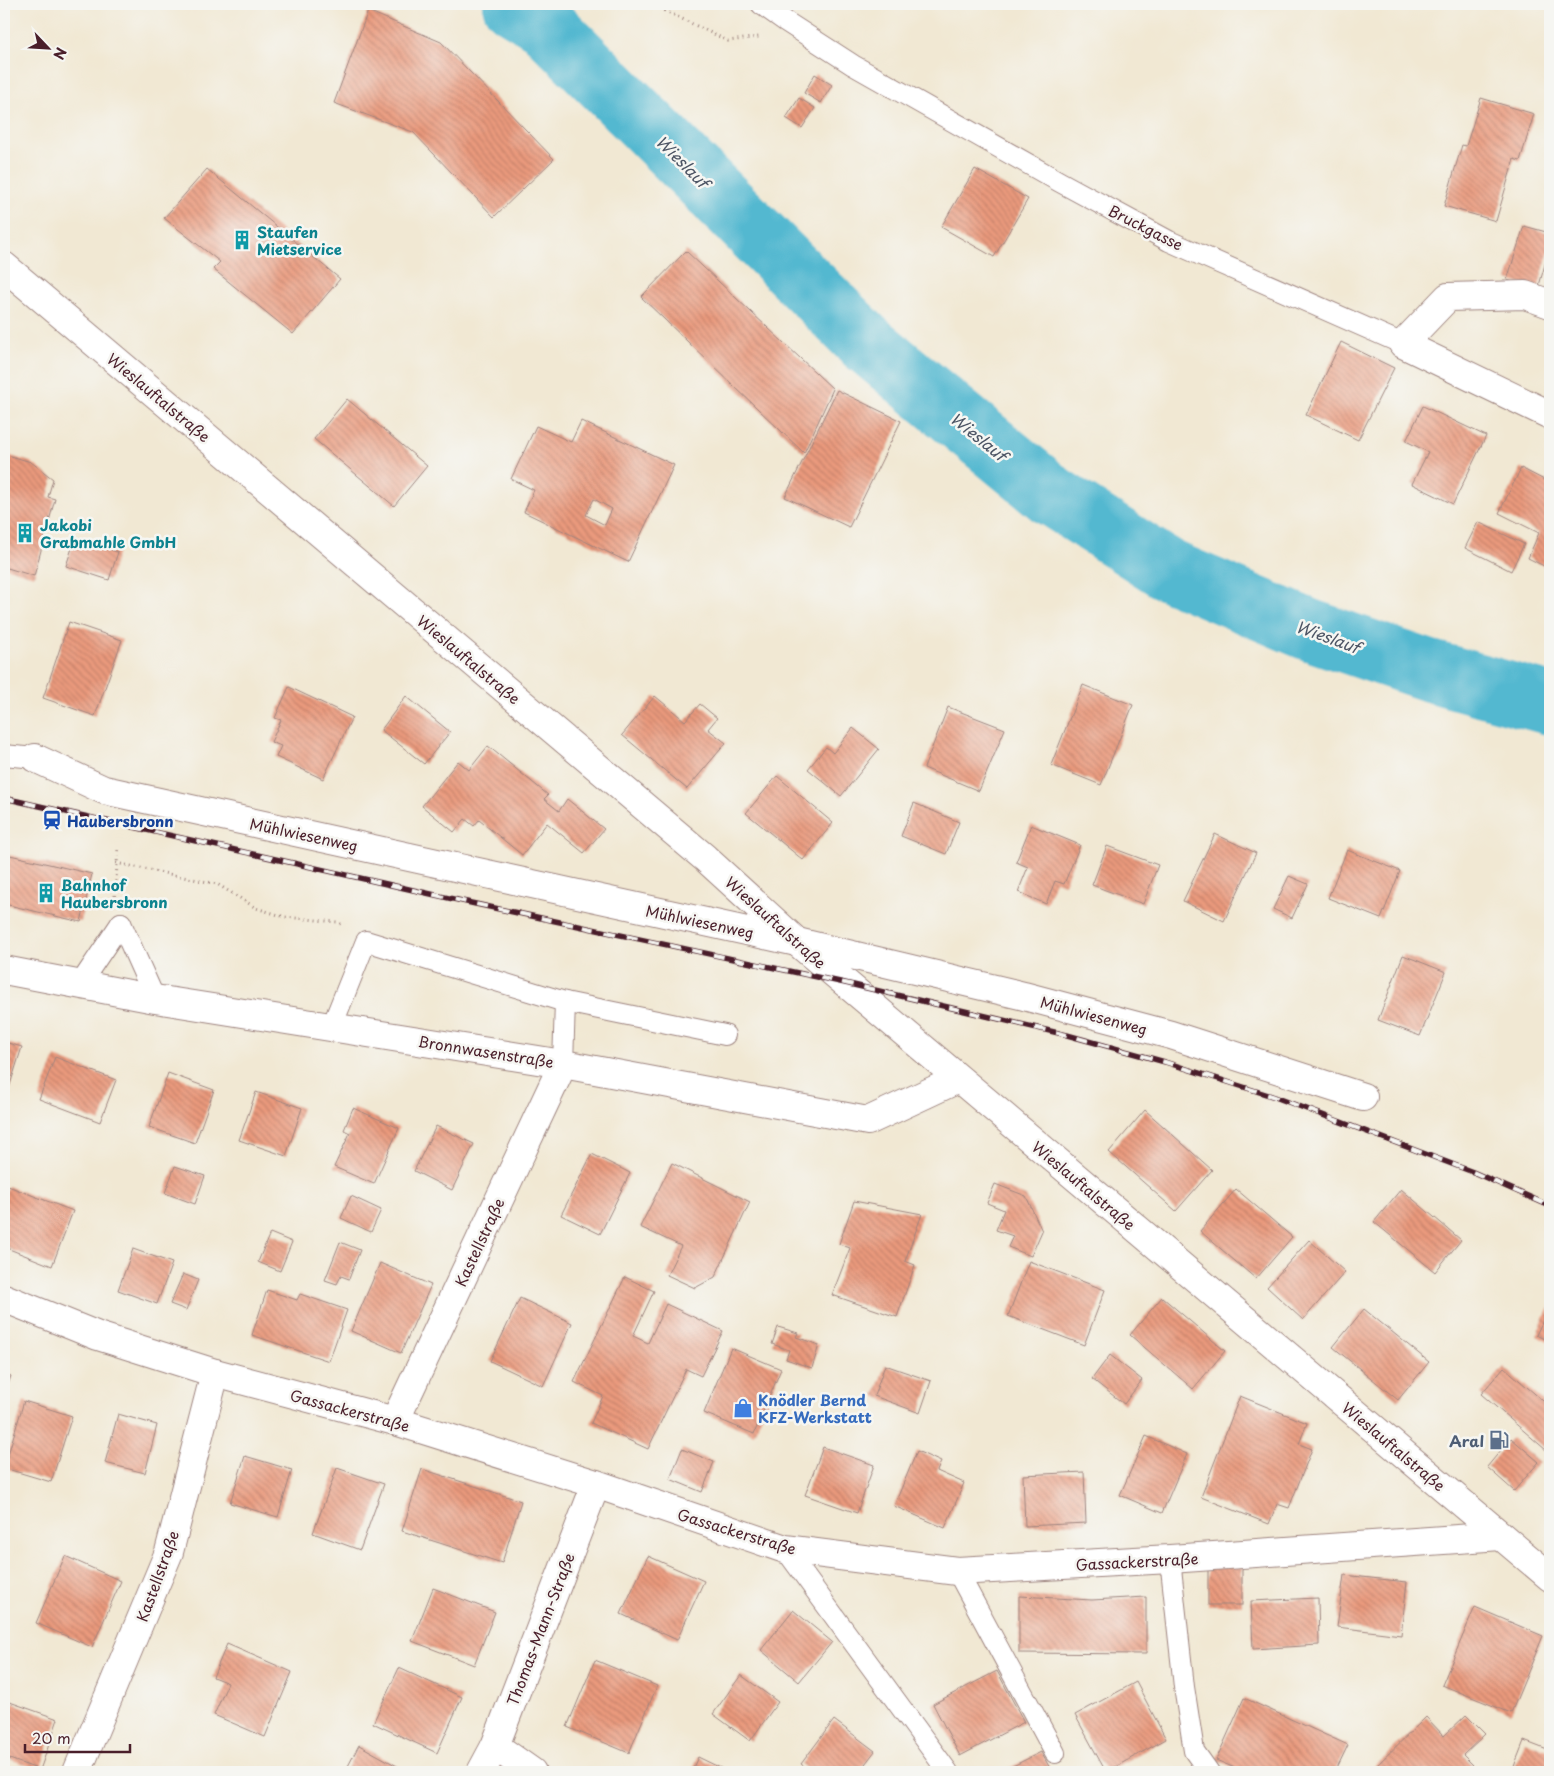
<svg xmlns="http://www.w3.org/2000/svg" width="1554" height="1776" font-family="'Playpen Sans',sans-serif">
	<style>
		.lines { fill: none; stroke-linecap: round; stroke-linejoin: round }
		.river { stroke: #52b8d0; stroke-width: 62 }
		.building { fill: url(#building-back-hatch); fill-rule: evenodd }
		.service-casing { stroke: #9e847f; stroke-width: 22 }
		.minor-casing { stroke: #9e847f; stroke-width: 30 }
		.tertiary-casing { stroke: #9e847f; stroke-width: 30 }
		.path { stroke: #9e847f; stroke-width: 3; stroke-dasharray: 1 4; stroke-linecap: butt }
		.service { stroke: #fff; stroke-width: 20 }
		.minor { stroke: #fff; stroke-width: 28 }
		.tertiary { stroke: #fff; stroke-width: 28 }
		.rail-casing { stroke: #4a1f2b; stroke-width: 5.5 }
		.rail { stroke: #f6f6f2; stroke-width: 4; stroke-dasharray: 11; stroke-linecap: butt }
		.labels { text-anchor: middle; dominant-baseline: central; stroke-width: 5; stroke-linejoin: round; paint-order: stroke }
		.street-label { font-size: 15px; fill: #4a1f2b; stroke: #f6f6f2 }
		.culture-label { font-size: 15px; font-weight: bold; fill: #0d838f; stroke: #f6f6f2; text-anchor: start }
		.transit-label { font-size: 15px; font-weight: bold; fill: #164399; stroke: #f6f6f2; text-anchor: start }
		.shop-label { font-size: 15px; font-weight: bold; fill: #366cbe; stroke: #f6f6f2; text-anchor: start }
		.service-label { font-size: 15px; font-weight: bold; fill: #4e5e75; stroke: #f6f6f2; text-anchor: end }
		.water-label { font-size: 16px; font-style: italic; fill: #4d5565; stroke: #f6f6f2 }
	</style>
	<defs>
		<pattern id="building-back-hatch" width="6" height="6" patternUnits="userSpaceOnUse" patternTransform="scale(1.25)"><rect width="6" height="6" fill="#ea9a7d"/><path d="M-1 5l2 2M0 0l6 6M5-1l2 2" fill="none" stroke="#c07d67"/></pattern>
	</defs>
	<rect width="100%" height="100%" fill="#f6f6f2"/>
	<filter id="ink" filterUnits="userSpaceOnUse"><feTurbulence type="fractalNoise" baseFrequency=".02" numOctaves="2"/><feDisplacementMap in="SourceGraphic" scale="10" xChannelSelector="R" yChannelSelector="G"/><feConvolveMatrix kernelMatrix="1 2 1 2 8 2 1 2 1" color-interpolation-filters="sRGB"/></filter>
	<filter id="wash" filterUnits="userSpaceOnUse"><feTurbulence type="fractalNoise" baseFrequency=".0096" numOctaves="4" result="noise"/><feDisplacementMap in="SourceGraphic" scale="20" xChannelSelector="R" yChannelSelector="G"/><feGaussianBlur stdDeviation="1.12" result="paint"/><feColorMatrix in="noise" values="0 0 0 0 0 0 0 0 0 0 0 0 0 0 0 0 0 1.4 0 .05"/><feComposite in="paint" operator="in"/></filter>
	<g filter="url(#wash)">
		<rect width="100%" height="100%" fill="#f1e8d3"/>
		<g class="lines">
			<path class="river" d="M513,4L544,23L864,341L1051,495L1168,570L1307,629L1430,671L1550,704"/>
		</g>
		<g id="blocks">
			<g class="building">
				<path d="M368,11L441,42L554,159L494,217L413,132L334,103Z"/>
				<path d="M815,74L832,85L821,103L804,93Z"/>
				<path d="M799,98L815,108L802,128L786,118Z"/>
				<path d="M1481,98L1534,114L1520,161L1514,159L1496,221L1444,206L1462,145L1466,146Z"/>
				<path d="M207,169L340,279L293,334L213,269L220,262L164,218Z"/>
				<path d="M975,169L1028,199L994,257L941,227Z"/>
				<path d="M1524,226L1550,233V247L1538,289L1507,280Z"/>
				<path d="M686,251L833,389L804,453L641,297Z"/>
				<path d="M1341,342L1394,368L1358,440L1306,415Z"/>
				<path d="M837,390L901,421L849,527L785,497Z"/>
				<path d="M347,399L427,466L394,506L314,439Z"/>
				<path d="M1423,406L1486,436L1453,504L1412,484L1428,452L1406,441Z"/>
				<path d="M581,421L674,465L628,562L524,512L534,490L511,479L536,426L571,442ZM594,499L612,509L605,525L586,515Z"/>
				<path d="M4,454L31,462L53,479L48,497L55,499L34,576L4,567Z"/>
				<path d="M1521,468L1550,483V569L1528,558L1539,533L1499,513Z"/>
				<path d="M1478,522L1524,544L1511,571L1465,548Z"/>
				<path d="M75,539L118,552L109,580L66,566Z"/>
				<path d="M69,622L122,640L95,716L43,698Z"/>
				<path d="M1083,685L1133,705L1101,785L1051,765Z"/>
				<path d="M289,687L352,717L323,779L276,757L281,746L271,742L281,720L275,718Z"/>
				<path d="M406,696L450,732L424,764L381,730Z"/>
				<path d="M655,696L685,721L700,704L717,718L708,729L726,743L687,789L622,735Z"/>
				<path d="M948,707L1005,729L979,791L924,768Z"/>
				<path d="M853,728L879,749L841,796L808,769L826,747L833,753Z"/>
				<path d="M488,746L548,795L544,799L559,811L567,799L604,829L584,853L547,823L522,855L479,820L474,826L465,819L454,832L422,806L458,761L469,770Z"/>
				<path d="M777,776L833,823L803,860L746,813Z"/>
				<path d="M914,803L959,822L946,854L901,836Z"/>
				<path d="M1031,825L1080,845L1064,884L1055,881L1046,904L1018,892L1028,867L1016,862Z"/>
				<path d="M1215,834L1256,853L1224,921L1183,901Z"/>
				<path d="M1107,846L1158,865L1143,904L1092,885Z"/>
				<path d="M1347,850L1400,871L1381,919L1328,898Z"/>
				<path d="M10,855L92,874L81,922L4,904V883Z"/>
				<path d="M1289,876L1308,884L1292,918L1273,909Z"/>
				<path d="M1403,955L1446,972L1420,1036L1378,1020Z"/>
				<path d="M4,1042L22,1047L4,1104Z"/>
				<path d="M55,1057L116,1080L100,1122L39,1099Z"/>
				<path d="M168,1073L214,1090L195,1143L149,1127Z"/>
				<path d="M256,1092L302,1108L286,1156L239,1140Z"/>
				<path d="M353,1108L399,1128L374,1184L334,1167L350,1133L344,1130Z"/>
				<path d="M1145,1110L1212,1170L1176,1211L1109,1152Z"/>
				<path d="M436,1126L474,1144L452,1190L414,1171Z"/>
				<path d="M592,1154L630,1173L600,1234L561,1215Z"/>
				<path d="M672,1163L750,1202L715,1277L695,1288L667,1275L681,1246L640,1227Z"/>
				<path d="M175,1166L205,1176L195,1204L165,1193Z"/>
				<path d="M995,1184L1026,1196L1042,1231L1031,1256L1008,1247L1013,1236L996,1230L1004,1210L987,1203Z"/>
				<path d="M8,1186L73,1211L52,1266L4,1247V1196Z"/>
				<path d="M1236,1189L1292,1237L1256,1279L1200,1231Z"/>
				<path d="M1401,1189L1461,1240L1435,1272L1374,1222Z"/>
				<path d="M351,1196L381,1210L371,1232L341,1218Z"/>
				<path d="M854,1201L922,1214L905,1261L915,1265L897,1317L832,1295L850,1248L839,1244Z"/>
				<path d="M270,1233L292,1242L280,1271L258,1262Z"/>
				<path d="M1309,1240L1345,1272L1303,1320L1267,1287Z"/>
				<path d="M340,1242L360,1250L349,1279L341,1276L337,1284L325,1280Z"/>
				<path d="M133,1249L172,1263L157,1304L118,1290Z"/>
				<path d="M1029,1261L1105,1290L1084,1345L1008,1316Z"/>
				<path d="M380,1263L431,1285L401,1353L351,1331Z"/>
				<path d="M183,1274L198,1280L186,1310L170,1304Z"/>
				<path d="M625,1277L654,1291L633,1336L648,1343L666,1304L723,1331L701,1376L686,1369L648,1449L591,1423L603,1396L574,1382Z"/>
				<path d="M267,1290L297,1300L300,1294L347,1310L329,1361L252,1335Z"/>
				<path d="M1162,1297L1225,1351L1193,1389L1130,1335Z"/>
				<path d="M520,1298L572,1323L543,1386L490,1361Z"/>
				<path d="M1550,1306V1342L1536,1335Z"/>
				<path d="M1364,1309L1429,1362L1398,1400L1333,1347Z"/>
				<path d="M778,1327L798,1333L796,1337L819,1345L812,1368L786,1359L789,1350L772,1344Z"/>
				<path d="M731,1348L781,1369L754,1434L704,1413Z"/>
				<path d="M1110,1355L1142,1380L1124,1404L1092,1379Z"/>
				<path d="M885,1365L931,1381L920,1413L874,1396Z"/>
				<path d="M1504,1367L1550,1407V1445L1546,1450L1481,1394Z"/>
				<path d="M4,1373L11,1376L4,1396Z"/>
				<path d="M1240,1396L1307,1423L1299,1444L1312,1449L1289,1508L1277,1504L1269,1524L1201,1497Z"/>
				<path d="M24,1401L72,1416L51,1482L4,1468Z"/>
				<path d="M118,1414L157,1425L145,1473L105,1463Z"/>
				<path d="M1146,1436L1187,1454L1162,1513L1120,1495Z"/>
				<path d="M1511,1438L1539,1462L1514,1491L1487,1467Z"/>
				<path d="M823,1447L874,1465L857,1513L805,1495Z"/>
				<path d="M682,1449L714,1462L702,1492L670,1479Z"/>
				<path d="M917,1451L941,1462L937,1471L964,1483L945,1528L894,1506Z"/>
				<path d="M245,1456L292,1470L278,1517L230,1503Z"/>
				<path d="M337,1468L384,1484L360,1550L313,1533Z"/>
				<path d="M422,1469L521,1501L502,1563L402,1531Z"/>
				<path d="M1084,1472L1086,1523L1025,1526L1023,1475Z"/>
				<path d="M65,1556L121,1581L92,1647L36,1623Z"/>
				<path d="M648,1556L704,1581L677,1640L621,1614Z"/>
				<rect x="1208" y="1567" width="34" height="38"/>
				<path d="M1344,1575L1407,1582L1401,1635L1337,1627Z"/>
				<path d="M433,1588L495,1612L474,1665L412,1641Z"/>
				<path d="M1019,1596L1092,1600L1146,1597V1654L1019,1653Z"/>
				<path d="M1318,1598L1319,1645L1253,1649L1251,1601Z"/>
				<path d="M1475,1607L1543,1636L1511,1713L1442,1685Z"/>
				<path d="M793,1610L832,1642L799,1682L761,1650Z"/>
				<path d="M227,1644L292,1672L265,1737L214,1715L228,1683L213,1677Z"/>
				<path d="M595,1660L657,1686L629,1753L567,1727Z"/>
				<path d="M399,1668L462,1697L437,1753L373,1723Z"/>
				<path d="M997,1671L1024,1722L960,1756L933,1704Z"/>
				<path d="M741,1675L778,1702L750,1741L713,1714Z"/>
				<path d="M1136,1682L1166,1739L1106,1772L1075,1715Z"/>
				<path d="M1244,1698L1348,1745L1335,1772H1244L1216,1760Z"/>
				<path d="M4,1700L58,1719L40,1770L4,1757Z"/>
				<path d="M1466,1715L1485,1734L1463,1755L1477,1769L1473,1772H1370L1426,1717L1444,1736Z"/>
				<path d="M834,1720L875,1751L859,1772H812L801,1764Z"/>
				<path d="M1524,1741L1550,1751V1772H1522L1513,1769Z"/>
				<path d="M359,1745L408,1772H345Z"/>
				<path d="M1041,1752L1052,1772H1001Z"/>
				<path d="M698,1757L729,1772H691Z"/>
			</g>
		</g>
	</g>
	<g filter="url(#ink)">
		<use href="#blocks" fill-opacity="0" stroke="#9e847f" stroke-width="1"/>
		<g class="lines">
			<defs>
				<g id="service">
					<path d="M761,4L785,21L853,65L1060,182L1169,241L1403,344"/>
					<path d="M4,755L35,758"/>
					<path d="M121,923L155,999"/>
					<path d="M80,984L121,923"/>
					<path d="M332,1026L366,941L565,1002L725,1035"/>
					<path d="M563,1064L565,1002"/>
					<path d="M785,1549L948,1772"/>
					<path d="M1170,1559L1184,1687L1194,1751L1209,1772"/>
					<path d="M957,1571L1055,1753"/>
				</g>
				<g id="minor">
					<path d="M1550,304L1525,295L1448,297L1403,344L1550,415"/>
					<path d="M35,758L104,790L797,942L1024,996L1171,1035L1363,1097"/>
					<path d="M4,970L155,999L563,1064L868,1121L958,1079"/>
					<path d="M4,1298L98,1336L215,1373L395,1421L596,1484L785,1549L957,1571L1170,1559L1501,1536"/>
					<path d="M395,1421L563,1064"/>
					<path d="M495,1746L532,1772"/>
					<path d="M77,1772L169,1552L215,1373"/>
					<path d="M481,1772L495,1746L596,1484"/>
				</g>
				<path id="tertiary" d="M4,266L705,858L797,942L1550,1577"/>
			</defs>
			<use href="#service" class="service-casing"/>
			<use href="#minor" class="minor-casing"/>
			<use href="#tertiary" class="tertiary-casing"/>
			<g class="path">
				<path d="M651,4L728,41L759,37"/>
				<path d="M116,863L217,884L256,908L285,917L337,922L343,925"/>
				<path d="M115,896L118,849"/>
			</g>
			<use href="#service" class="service"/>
			<use href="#minor" class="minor"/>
			<use href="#tertiary" class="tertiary"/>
			<defs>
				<path id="rail" d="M4,798L471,903L845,983L1067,1035L1165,1062L1275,1097L1473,1172L1550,1206"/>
			</defs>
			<use href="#rail" class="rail-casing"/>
			<use href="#rail" class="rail"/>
		</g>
	</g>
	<defs>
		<symbol id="building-bare" viewBox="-9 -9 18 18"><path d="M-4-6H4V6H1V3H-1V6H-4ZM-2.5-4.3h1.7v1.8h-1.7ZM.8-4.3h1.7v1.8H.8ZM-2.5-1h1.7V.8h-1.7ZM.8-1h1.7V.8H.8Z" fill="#0f9aa8" stroke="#f6f6f2" stroke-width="2.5" paint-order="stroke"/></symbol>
		<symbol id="station-bare" viewBox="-9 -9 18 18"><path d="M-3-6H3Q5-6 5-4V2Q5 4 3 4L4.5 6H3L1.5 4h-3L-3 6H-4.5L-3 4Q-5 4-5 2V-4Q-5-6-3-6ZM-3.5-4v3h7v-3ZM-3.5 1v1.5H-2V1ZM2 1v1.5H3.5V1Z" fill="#1a4fb4" stroke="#f6f6f2" stroke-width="2.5" paint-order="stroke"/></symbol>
		<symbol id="shop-bare" viewBox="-9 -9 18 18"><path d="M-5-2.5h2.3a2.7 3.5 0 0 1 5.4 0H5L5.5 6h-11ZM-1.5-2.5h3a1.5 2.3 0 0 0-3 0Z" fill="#3f7fe0" stroke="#f6f6f2" stroke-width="2.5" paint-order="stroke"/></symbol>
		<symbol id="fuel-bare" viewBox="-9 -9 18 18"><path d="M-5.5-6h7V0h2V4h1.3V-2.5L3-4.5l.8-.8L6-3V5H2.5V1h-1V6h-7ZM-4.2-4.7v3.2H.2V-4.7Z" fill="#5c6f8a" stroke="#f6f6f2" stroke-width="2.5" paint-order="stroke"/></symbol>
	</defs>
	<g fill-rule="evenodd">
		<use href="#building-bare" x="228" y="226" width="28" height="28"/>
		<use href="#building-bare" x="11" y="519" width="28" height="28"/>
		<use href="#station-bare" x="38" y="806" width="28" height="28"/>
		<use href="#building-bare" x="32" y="879" width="28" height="28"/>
		<use href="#shop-bare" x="729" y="1394" width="28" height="28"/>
		<use href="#fuel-bare" x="1485" y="1426" width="28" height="28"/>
	</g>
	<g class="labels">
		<g class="street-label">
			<text transform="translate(1146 227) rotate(27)">Bruckgasse</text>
			<text transform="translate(159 397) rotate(40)">Wieslauftalstraße</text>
			<text transform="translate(469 659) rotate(40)">Wieslauftalstraße</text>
			<text transform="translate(304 834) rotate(12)">Mühlwiesenweg</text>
			<text transform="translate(700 921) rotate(12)">Mühlwiesenweg</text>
			<text transform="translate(776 922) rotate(42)">Wieslauftalstraße</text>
			<text transform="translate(1094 1015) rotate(15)">Mühlwiesenweg</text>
			<text transform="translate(486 1051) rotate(9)">Bronnwasenstraße</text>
			<text transform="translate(1084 1185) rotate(40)">Wieslauftalstraße</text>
			<text transform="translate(479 1242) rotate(-65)">Kastellstraße</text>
			<text transform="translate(350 1410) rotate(15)">Gassackerstraße</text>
			<text transform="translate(1394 1446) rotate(40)">Wieslauftalstraße</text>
			<text transform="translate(737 1531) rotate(17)">Gassackerstraße</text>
			<text transform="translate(1137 1561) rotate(-3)">Gassackerstraße</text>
			<text transform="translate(157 1576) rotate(-70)">Kastellstraße</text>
			<text transform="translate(540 1629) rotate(-69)">Thomas-Mann-Straße</text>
		</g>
		<g class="culture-label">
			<text x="257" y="231">Staufen<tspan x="257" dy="17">Mietservice</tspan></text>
			<text x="40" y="524">Jakobi<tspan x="40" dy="17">Grabmahle GmbH</tspan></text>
			<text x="61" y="884">Bahnhof<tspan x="61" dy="17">Haubersbronn</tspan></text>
		</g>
		<g class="transit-label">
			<text x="67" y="820">Haubersbronn</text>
		</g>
		<g class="shop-label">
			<text x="758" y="1399">Knödler Bernd<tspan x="758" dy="17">KFZ-Werkstatt</tspan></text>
		</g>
		<g class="service-label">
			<text x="1484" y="1440">Aral</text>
		</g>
		<g class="water-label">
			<text transform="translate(683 161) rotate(45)">Wieslauf</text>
			<text transform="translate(979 436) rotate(39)">Wieslauf</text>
			<text transform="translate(1328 636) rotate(20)">Wieslauf</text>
		</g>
	</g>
	<rect width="1554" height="1776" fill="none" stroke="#f6f6f2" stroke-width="20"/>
	<g transform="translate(48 48) rotate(115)" stroke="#f6f6f2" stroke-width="4" paint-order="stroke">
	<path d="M0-4L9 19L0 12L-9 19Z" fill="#4a1f2b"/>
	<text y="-8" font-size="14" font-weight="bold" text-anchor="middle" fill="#4a1f2b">N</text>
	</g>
	<path d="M25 1744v8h105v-8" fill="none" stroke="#4a1f2b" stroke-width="2.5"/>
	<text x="32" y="1744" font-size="15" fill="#4a1f2b" stroke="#f6f6f2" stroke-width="4" paint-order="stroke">20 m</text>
</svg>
